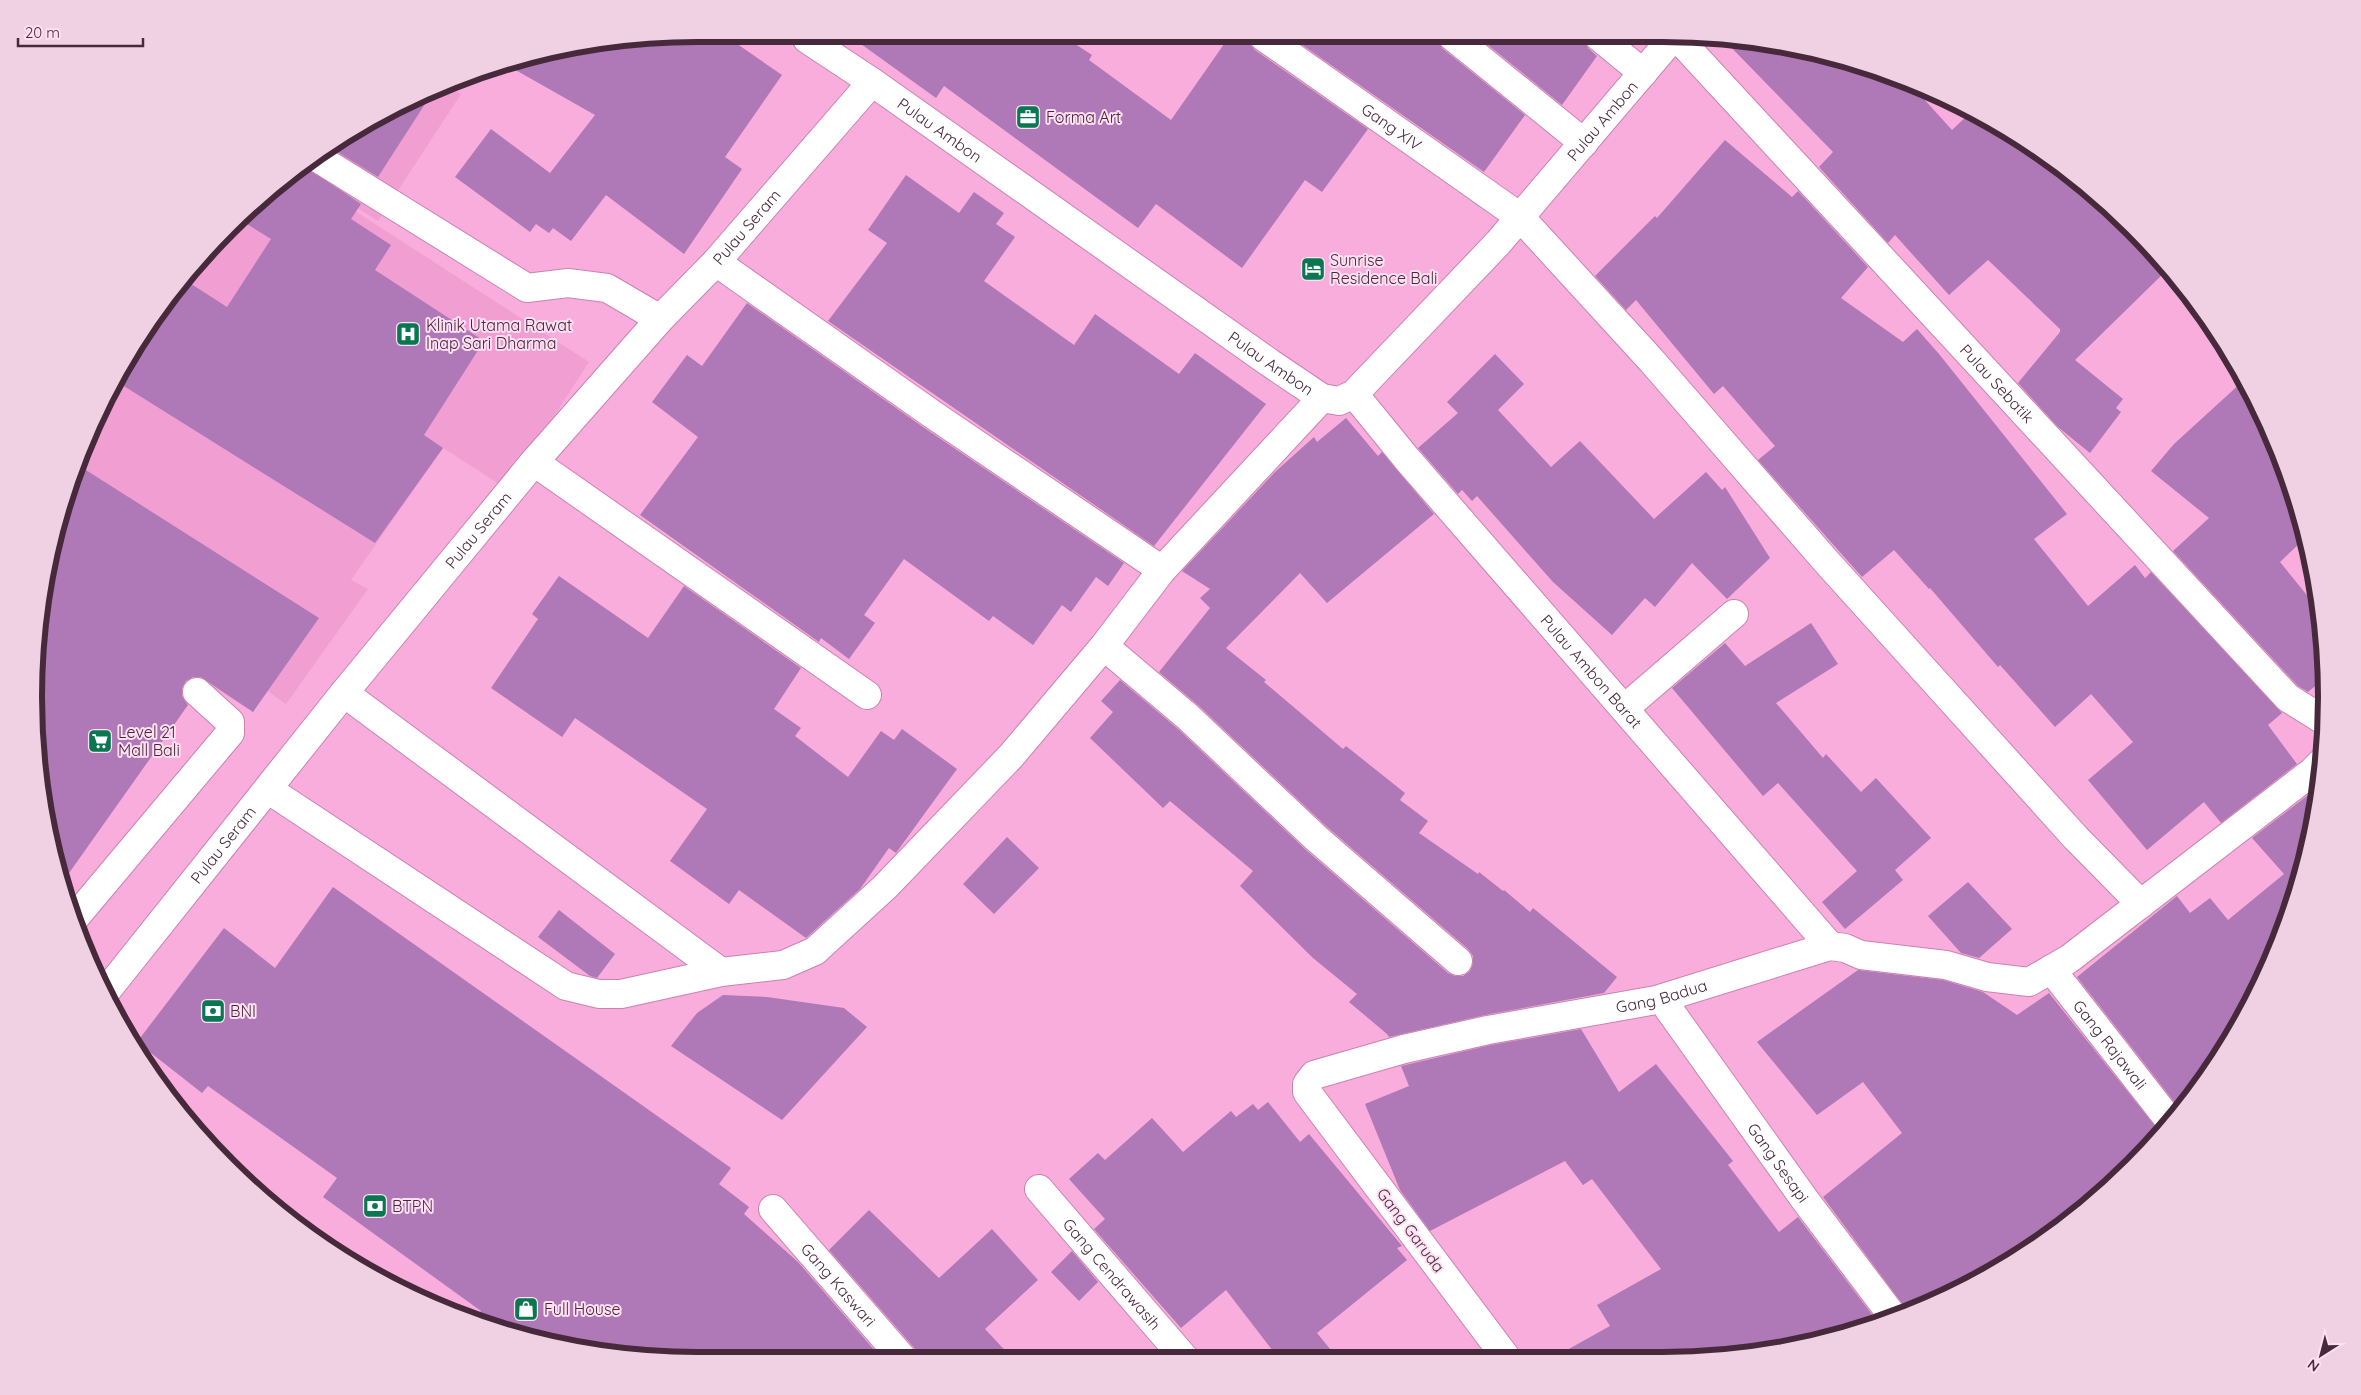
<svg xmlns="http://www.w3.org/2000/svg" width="2361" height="1395" font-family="Quicksand,sans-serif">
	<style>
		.built { fill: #f19fd3 }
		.building { fill: #ae79b6 }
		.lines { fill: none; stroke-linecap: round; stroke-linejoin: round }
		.minor-casing { stroke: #cb82b0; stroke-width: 30 }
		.minor { stroke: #fff; stroke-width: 28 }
		.labels { text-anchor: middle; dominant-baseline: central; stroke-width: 4; stroke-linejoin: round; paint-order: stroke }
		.poi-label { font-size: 16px; fill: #47293c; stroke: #ffdff2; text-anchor: start }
		.street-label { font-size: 16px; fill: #47293c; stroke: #ffdff2 }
		.rim { fill: none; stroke: #47293c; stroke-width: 6 }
	</style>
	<rect width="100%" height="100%" fill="#f9addc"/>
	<g class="built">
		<path d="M447,85L461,94L378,221L296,170L404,102Z"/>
		<path d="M293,171L589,362L507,489L443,448L351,580L368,589L286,704L266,690L253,712L46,583L69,484L146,329L228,228Z"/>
	</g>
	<g class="building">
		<path d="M1437,36L1442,48L1525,115L1484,172L1291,37Z"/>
		<path d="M1477,36H1583L1588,48L1597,56L1562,105Z"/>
		<path d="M1229,37H1249L1250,44L1255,50L1368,129L1322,192L1305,180L1242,268L1156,204L1138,228L944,86L936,98L854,39L1066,38L1092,55L1089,60L1171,120Z"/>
		<path d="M1722,38L1877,69L1913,87L1952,130L1969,114L2032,146L2133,228L2167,270L2075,360L2123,399L2116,408L2121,412L2090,453L2058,427L2018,383L2060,332V329L1988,260L1949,295L1895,235L1888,243L1819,167L1833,152Z"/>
		<path d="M611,39H730L782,75L725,157L742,169L684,254L606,195L571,241L553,228L549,233L536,224L530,232L455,177L491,129L550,173L595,115L505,64Z"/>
		<path d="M434,90L378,177L331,148L404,102Z"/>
		<path d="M1725,140L1792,197L1798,191L1868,267L1841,298L1903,342L1917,329L1939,354L2067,514L2034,539L2088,606L2135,565L2145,578L2151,572L2282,713L2268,725L2297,764L2221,823L2204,802L2147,850L2088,780L2133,742L2091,694L2055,727L2000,665L1998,667L1930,588L1929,589L1894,550L1862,577L1758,460L1775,446L1723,386L1714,394L1636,300L1626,310L1595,276L1655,216L1657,218Z"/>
		<path d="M303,165L361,204L351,219L391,245L375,270L484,341L424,435L443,448L375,543L119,383L146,328L185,280L227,307L271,239L239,219Z"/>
		<path d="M906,175L959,213L974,192L1004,213L996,224L1015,237L984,281L1074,345L1095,314L1179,374L1195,353L1266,404L1154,546L828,321L887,243L868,230Z"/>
		<path d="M747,303L923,427L1124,563L1108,586L1096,577L1071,612L1062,605L1033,645L993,616L989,621L904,559L864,615L875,623L849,659L821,638L819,642L640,515L698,437L652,402L687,355L702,366Z"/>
		<path d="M1495,354L1524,384L1498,410L1551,467L1580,441L1654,519L1706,472L1722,490L1725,487L1770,558L1727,599L1692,563L1655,607L1645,598L1612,635L1553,582L1477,496L1472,501L1462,490L1458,494L1418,448L1458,413L1447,402Z"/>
		<path d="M2243,381L2276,443L2267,452L2285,470L2305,538L2280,562L2319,610L2325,678L2308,692L2298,686L2173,551L2209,518L2151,471L2174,444Z"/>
		<path d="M1346,418L1378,456L1382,452L1434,514L1327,603L1300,573L1226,648L1266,680L1264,682L1343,749L1346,746L1405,793L1400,800L1428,821L1419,833L1478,874L1479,872L1503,891L1504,890L1530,912L1533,908L1617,977L1604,993L1485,1015L1389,1037L1387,1034L1349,1002L1357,994L1313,958L1240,886L1253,871L1170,801L1163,808L1090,738L1113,712L1101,701L1120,680L1178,729L1306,850L1448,973L1455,976H1463L1470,971L1473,963V956L1468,949L1326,826L1199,706L1159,672L1210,608L1200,598L1210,589L1182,571L1275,472L1314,437L1317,442Z"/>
		<path d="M78,465L319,618L253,712L201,677H193L186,681L182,688V696L188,705L62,883L39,784L34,697L39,611L69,484Z"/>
		<path d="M559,576L648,638L684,586L801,668L774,709L801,728L795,736L848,777L881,731L894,740L902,729L957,769L896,853L889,848L860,889L806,938L739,890L729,904L670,861L707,809L575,718L562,737L491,688L538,619L532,614Z"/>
		<path d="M1811,623L1838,664L1776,703L1823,758L1826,754L1861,792L1876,778L1931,838L1895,870L1903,880L1845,929L1822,902L1857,871L1778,783L1763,796L1672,688L1725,643L1745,666Z"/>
		<path d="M2316,789L2318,791L2314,827L2277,952L2215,1066L2179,1108L2077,977L2177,896L2190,913L2210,898L2228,920L2284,874L2252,838Z"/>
		<path d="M1007,837L1039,868L994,914L963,884Z"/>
		<path d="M1968,882L2012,929L1979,958L1961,953L1928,916Z"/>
		<path d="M333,887L731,1168L719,1184L749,1207L744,1214L798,1262L883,1360H654L484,1326L474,1321L481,1311L323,1197L337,1178L208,1086L202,1093L137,1042L224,928L275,968Z"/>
		<path d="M559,910L615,954L597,978L590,976L538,937Z"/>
		<path d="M1858,970L1943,980L1983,992L2017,1015L2049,993L2159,1131L2101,1196L1995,1272L1906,1309L1823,1197L1902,1133L1863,1082L1817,1115L1757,1042Z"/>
		<path d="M723,995L767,997L844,1008L867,1027L782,1120L671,1046L697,1013Z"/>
		<path d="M1581,1029L1619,1092L1656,1064L1733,1161L1728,1165L1779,1232L1798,1217L1877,1321L1836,1339L1707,1360H1549L1610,1326L1597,1305L1661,1269L1592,1179L1583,1185L1565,1161L1430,1231L1400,1190L1365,1104L1409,1086L1401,1066L1491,1045Z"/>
		<path d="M1268,1102L1300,1142L1309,1134L1402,1246L1397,1248L1407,1260L1317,1333L1339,1360H1280L1226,1290L1181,1328L1094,1229L1105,1219L1069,1179L1098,1153L1105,1160L1152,1118L1183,1152L1231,1111L1236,1117L1253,1104L1258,1110Z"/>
		<path d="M869,1210L939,1278L992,1229L1038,1280L985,1329L1014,1360H919L916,1350L829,1250Z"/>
		<path d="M1072,1251L1098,1282L1079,1301L1051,1272Z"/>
	</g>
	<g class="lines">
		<defs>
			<g id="minor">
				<path d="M1452,36L1584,143"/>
				<path d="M1598,36L1643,73"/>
				<path id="s1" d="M1264,37L1520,217L1651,360L1825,560L2076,838L2141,904"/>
				<path id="s2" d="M807,39L872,82L1270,363L1322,398L1339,401L1354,394L1498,243L1675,35L2288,698L2325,721"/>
				<path d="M316,157L527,288L568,283L607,288L660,319"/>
				<path d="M716,262L932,414L1162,570"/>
				<path id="s3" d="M1354,394L1407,459L1830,946"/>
				<path d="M534,462L867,695"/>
				<path d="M1104,646L1188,717L1316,838L1458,961"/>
				<path d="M344,693L721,972"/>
				<path d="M1625,708L1734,614"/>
				<path d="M269,790L566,986L599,994H621L721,972L783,965L815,951L885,887L1011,756L1104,646L1162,570L1322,398"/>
				<path d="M73,920L230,733V722L197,692"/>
				<path id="s4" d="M2051,969L2169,1120"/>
				<path id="s5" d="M104,994L344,693L534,462L660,319L716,262L872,82"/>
				<path id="s6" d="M1668,1008L1805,1200L1892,1315"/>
				<path id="s7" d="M1039,1189L1186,1360"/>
				<path id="s8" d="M773,1209L904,1360"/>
				<path id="s9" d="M1508,1360L1307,1092V1084L1314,1075L1404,1049L1488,1030L1656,1000L1830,946L1845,948L1861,955L1946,965L1987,977L2029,982L2069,959L2312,772L2321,763"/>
			</g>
		</defs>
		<use href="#minor" class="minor-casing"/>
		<use href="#minor" class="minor"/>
	</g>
	<defs>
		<symbol id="office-square" viewBox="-11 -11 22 22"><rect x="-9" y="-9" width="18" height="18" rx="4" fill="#097750" stroke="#ffdff2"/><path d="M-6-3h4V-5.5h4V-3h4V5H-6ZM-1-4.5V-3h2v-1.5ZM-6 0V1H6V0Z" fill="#fff"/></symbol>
		<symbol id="hotel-square" viewBox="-11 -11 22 22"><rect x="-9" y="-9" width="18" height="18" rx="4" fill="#097750" stroke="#ffdff2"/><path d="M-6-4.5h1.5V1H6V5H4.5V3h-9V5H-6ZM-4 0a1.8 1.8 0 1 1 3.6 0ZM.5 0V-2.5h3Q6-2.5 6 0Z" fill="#fff"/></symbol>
		<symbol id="hospital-square" viewBox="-11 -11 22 22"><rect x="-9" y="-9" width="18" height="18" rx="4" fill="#097750" stroke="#ffdff2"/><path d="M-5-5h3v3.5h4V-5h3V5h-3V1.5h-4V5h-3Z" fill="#fff"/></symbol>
		<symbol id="supermarket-square" viewBox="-11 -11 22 22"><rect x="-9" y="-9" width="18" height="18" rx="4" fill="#097750" stroke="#ffdff2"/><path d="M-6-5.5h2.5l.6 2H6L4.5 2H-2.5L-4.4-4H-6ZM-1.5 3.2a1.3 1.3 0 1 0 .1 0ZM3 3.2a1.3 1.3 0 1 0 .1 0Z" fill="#fff"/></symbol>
		<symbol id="bank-square" viewBox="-11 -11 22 22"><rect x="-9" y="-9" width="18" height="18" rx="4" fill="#097750" stroke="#ffdff2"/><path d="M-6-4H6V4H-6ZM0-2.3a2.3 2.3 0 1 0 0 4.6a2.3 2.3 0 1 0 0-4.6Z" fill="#fff"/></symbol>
		<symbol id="shop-square" viewBox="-11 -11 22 22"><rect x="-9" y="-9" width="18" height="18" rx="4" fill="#097750" stroke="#ffdff2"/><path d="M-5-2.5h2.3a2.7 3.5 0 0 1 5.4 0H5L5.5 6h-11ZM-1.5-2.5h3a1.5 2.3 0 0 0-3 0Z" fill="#fff"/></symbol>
	</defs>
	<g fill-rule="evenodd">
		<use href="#office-square" x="1014" y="103" width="28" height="28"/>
		<use href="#hotel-square" x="1299" y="255" width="28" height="28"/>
		<use href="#hospital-square" x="394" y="320" width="28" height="28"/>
		<use href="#supermarket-square" x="86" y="727" width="28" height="28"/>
		<use href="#bank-square" x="199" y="997" width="28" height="28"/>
		<use href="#bank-square" x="361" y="1192" width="28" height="28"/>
		<use href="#shop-square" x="512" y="1295" width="28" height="28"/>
	</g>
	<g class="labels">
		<g class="poi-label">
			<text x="1046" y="117">Forma Art</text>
			<text x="1330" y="260">Sunrise<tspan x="1330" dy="18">Residence Bali</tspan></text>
			<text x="426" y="325">Klinik Utama Rawat<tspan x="426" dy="18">Inap Sari Dharma</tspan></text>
			<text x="118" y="732">Level 21<tspan x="118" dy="18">Mall Bali</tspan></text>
			<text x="230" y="1011">BNI</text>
			<text x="392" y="1206">BTPN</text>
			<text x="544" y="1309">Full House</text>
		</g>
		<g class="street-label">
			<text stroke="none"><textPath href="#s2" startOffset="1031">Pulau Ambon</textPath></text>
			<text stroke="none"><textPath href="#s1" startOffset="156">Gang XIV</textPath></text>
			<text stroke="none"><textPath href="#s2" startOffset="161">Pulau Ambon</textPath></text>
			<text stroke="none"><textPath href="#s5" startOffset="1001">Pulau Seram</textPath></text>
			<text stroke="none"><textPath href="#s2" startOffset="566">Pulau Ambon</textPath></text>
			<text stroke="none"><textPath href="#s2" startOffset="1618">Pulau Sebatik</textPath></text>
			<text stroke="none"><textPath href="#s5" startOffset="596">Pulau Seram</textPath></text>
			<text stroke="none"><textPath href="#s3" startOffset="365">Pulau Ambon Barat</textPath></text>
			<text stroke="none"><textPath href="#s5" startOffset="191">Pulau Seram</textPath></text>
			<text stroke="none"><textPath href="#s9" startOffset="711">Gang Badua</textPath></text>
			<text stroke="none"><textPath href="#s4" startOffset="96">Gang Rajawali</textPath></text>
			<text stroke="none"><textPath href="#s6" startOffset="190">Gang Sesapi</textPath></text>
			<text transform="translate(1411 1230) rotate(53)">Gang Garuda</text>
			<text stroke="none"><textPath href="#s7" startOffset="112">Gang Cendrawasih</textPath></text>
			<text stroke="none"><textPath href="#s8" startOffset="100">Gang Kaswari</textPath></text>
		</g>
	</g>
	<path d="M0 0H2361V1395H0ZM697 42H1663A655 655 0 0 1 2318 697V697A655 655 0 0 1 1663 1352H697A655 655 0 0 1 42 697V697A655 655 0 0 1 697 42Z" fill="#f0d0e3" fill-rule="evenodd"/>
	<path class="rim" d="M697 42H1663A655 655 0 0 1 2318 697V697A655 655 0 0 1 1663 1352H697A655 655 0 0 1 42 697V697A655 655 0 0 1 697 42Z"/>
	<g transform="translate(2321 1355) rotate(216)" stroke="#ffdff2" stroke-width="4" paint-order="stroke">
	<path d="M0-4L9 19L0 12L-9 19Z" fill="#47293c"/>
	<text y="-8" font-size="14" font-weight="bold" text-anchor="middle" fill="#47293c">N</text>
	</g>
	<path d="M18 38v8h125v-8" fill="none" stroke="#47293c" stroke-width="2.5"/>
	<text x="25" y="38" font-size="15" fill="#47293c" stroke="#ffdff2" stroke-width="4" paint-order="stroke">20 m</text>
</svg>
